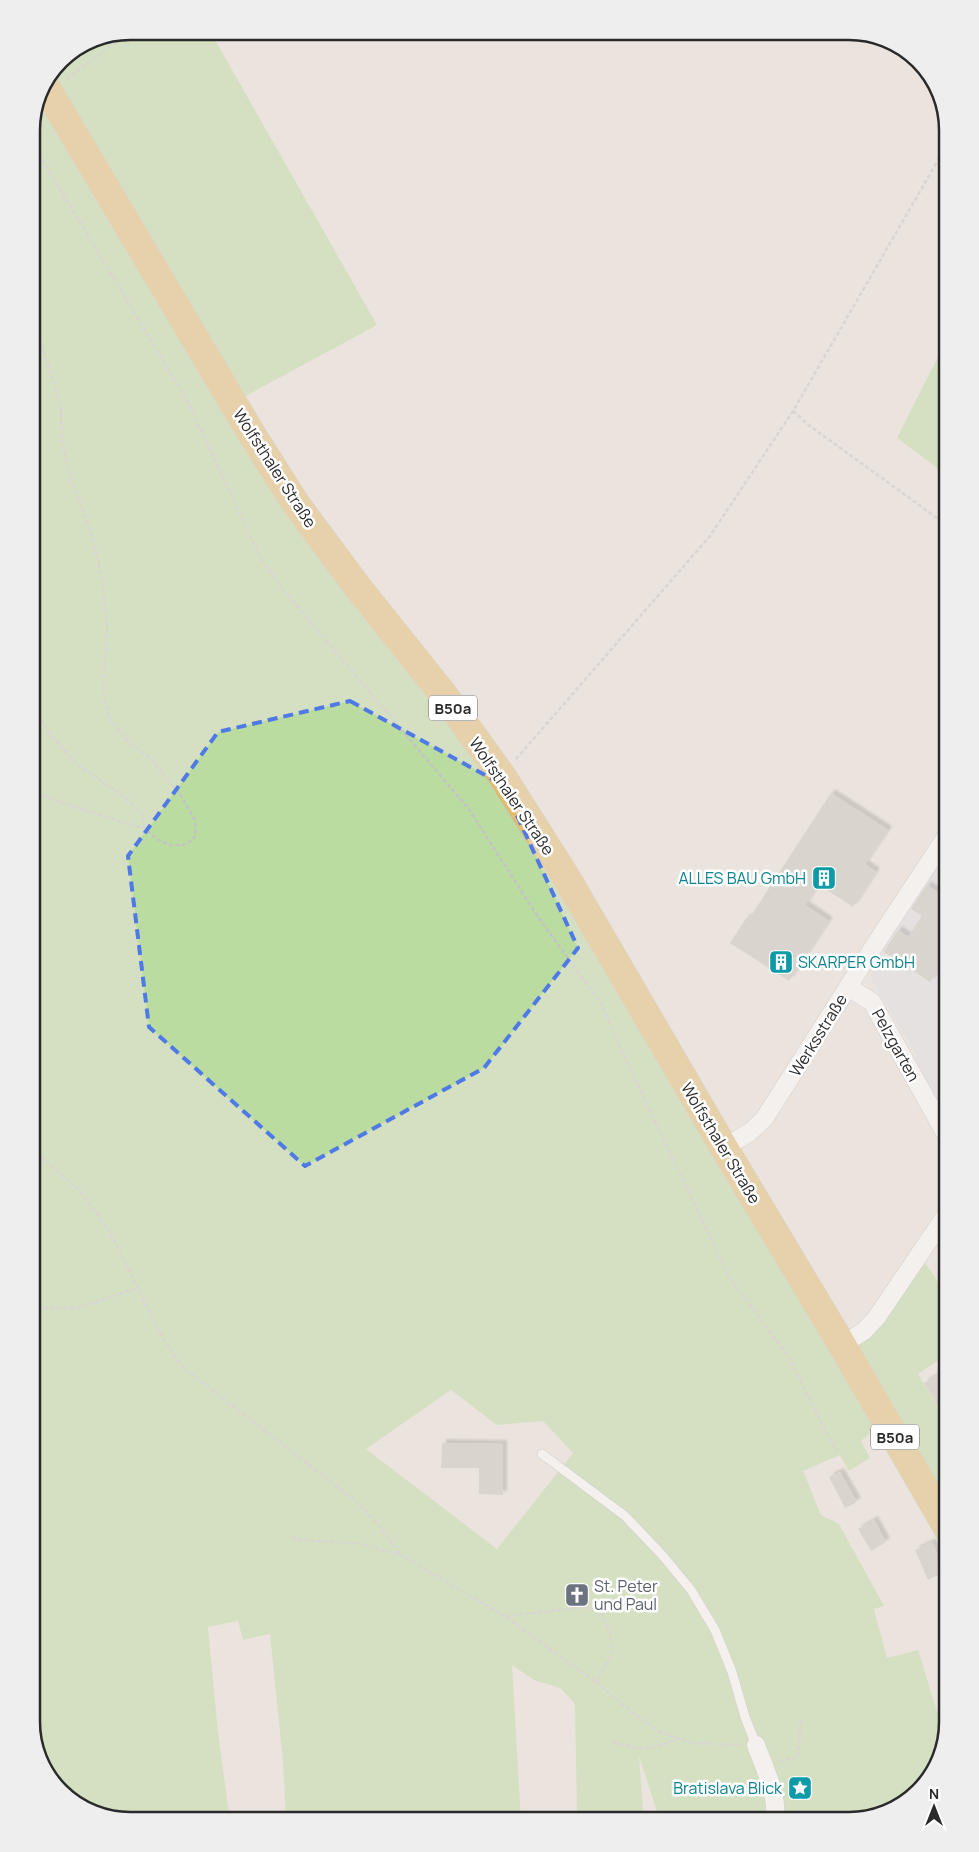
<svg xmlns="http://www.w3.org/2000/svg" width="979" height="1852" font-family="Manrope,sans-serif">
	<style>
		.industrial { fill: #dfdde4 }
		.green { fill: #badca0; fill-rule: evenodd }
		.building { fill: #c6c1bd; filter: url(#shadow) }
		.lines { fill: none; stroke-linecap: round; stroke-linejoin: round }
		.service-casing { stroke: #b1b4bc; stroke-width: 10 }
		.minor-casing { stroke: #b1b4bc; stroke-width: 19 }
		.primary-casing { stroke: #c3c3c3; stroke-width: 29 }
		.path { stroke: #c3c3c3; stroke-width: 2.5; stroke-dasharray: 4 2.5; stroke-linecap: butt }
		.service { stroke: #fff; stroke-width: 9 }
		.minor { stroke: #fff; stroke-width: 18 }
		.primary { stroke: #e2bb6b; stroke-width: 28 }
		.marked { fill: none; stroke: #4e79e7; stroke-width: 4; stroke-dasharray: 10 6; stroke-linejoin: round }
		.labels { text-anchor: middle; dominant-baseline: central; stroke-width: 5; stroke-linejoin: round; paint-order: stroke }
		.shield { fill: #fff; stroke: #6a6a6a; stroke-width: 1 }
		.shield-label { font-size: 15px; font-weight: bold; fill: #2a2a2a }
		.street-label { font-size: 16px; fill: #2a2a2a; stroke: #fff }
		.culture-label { font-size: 16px; fill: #0d838f; stroke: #fff; text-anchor: end }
		.worship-label { font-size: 16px; fill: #5b616d; stroke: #fff; text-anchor: start }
		.rim { fill: none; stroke: #2a2a2a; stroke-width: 2.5 }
	</style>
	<defs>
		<filter id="shadow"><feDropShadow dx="4" dy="-4" stdDeviation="1" flood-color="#0004"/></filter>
	</defs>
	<rect width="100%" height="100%" fill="#ebe4de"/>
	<path class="industrial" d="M948,846V1117L915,1060L917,1057L871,978L872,962Z"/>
	<g class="green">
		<path d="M130,31H210L377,325L244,397L54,73L104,36Z"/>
		<path d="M39,92L494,782L833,1350L873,1311L914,1248L933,1274L948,1300V1354L918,1374L948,1424V1559L931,1524L875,1429L861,1441L870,1458L849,1471L840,1455L803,1471L821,1515L839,1524L884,1606L874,1609L887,1658L918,1650L944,1734L931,1777L887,1813L849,1821H660L639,1756L644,1821H577L575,1704L560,1688L534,1680L512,1665L521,1821H286L283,1762L270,1634L243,1640L238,1621L208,1627L218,1732L230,1821H182L181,1814L125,1817L124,1821L75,1804L39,1760L31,1722V124ZM451,1390L497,1425L543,1421L573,1453L497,1549L366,1449Z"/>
		<path d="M948,337V476L897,438Z"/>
	</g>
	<g class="building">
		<path d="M831,793L888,830L865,864L876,872L853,907L819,885L805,905L829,921L789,981L730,943L747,917L749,919Z"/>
		<path d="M927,885L948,899V955L930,982L884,952L898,930L908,937L922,916L911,909Z"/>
		<path d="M948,1369V1424L924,1383Z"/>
		<path d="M442,1443L503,1444V1495L479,1494V1468H441Z"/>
		<path d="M840,1472L857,1502L845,1508L829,1477Z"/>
		<path d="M874,1520L886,1542L871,1551L858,1529Z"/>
		<path d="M932,1542L945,1572L928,1580L915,1550Z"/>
	</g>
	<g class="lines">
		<defs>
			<path id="service" d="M542,1454L625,1516L663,1556L691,1590L715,1630L732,1672L745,1717L756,1745"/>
			<g id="minor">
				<path d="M848,987L872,1002L948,1138"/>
				<path d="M724,1148L750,1132L764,1119L876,943L948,834"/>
				<path d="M842,1345L864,1331L877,1317L948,1212"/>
				<path d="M756,1745C765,1770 778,1794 775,1821"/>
			</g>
			<path id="primary" d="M44,84L251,433L296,504L356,585L443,694L502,776L566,877L724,1148L842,1345L948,1529"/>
		</defs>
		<use href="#service" class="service-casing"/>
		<use href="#minor" class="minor-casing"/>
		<use href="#primary" class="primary-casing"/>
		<g class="path">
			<path d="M66,79L131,31"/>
			<path d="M31,137L39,154L188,402L260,557L280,586L468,808L536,914L602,1005L622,1052L729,1277L788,1356L836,1451"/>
			<path d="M793,411L810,426L948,526"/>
			<path d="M31,703L48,732L77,764L119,793L141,812L145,828"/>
			<path d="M516,759L710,536L793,411L948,143"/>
			<path d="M31,790L62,803L145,829L157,839L170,845H183L193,840L196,831L194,818L181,796L151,759L129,742L109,718L103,691L107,626L102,578L90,529L71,479L62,442L61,407L53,380L31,313"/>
			<path d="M31,1149L77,1188L109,1230L159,1331L174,1356L185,1369L353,1499L376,1522L401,1555"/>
			<path d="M31,1308H78L137,1288"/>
			<path d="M292,1538L301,1540L357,1543L401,1555L504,1616L596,1682L628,1709L660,1732L691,1743L742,1745"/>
			<path d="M506,1616L587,1607L601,1612L610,1632L612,1654L596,1682"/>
			<path d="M613,1742C643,1750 648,1751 677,1739"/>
			<path d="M780,1761L798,1757L801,1720"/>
		</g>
		<use href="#service" class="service"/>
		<use href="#minor" class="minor"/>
		<use href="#primary" class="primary"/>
	</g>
	<path d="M0 0H979V1852H0ZM350,701L503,785L578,948L484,1068L305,1166L149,1027L128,856L218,732Z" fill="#ebe4de" fill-opacity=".55" fill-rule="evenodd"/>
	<path class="marked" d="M350,701L503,785L578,948L484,1068L305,1166L149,1027L128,856L218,732Z"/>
	<defs>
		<symbol id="building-square" viewBox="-11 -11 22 22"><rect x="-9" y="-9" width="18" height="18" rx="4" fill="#0f9aa8" stroke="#fff"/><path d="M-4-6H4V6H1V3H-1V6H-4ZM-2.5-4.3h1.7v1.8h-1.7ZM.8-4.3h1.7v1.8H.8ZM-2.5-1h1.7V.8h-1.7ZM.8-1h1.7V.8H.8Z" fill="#fff"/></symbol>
		<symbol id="church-square" viewBox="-11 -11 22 22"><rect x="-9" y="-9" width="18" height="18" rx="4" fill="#6b7280" stroke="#fff"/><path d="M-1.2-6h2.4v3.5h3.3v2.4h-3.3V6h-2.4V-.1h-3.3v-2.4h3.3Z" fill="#fff"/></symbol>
		<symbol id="sight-square" viewBox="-11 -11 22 22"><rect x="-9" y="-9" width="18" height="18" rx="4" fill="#0f9aa8" stroke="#fff"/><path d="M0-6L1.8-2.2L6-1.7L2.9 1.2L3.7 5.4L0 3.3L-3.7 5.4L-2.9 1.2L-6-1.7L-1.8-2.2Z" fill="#fff"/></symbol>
	</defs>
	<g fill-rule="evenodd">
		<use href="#building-square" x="810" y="864" width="28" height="28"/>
		<use href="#building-square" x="767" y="948" width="28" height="28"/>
		<use href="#church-square" x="563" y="1581" width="28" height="28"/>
		<use href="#sight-square" x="786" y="1774" width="28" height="28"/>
	</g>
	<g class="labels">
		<g class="shield">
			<rect x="429" y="695.5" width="48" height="25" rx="4"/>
			<rect x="871" y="1424.5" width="48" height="25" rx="4"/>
		</g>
		<g class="shield-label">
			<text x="453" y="708">B50a</text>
			<text x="895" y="1437">B50a</text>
		</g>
		<g class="street-label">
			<text transform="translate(275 468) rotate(57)">Wolfsthaler Straße</text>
			<text transform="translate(512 796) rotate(56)">Wolfsthaler Straße</text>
			<text transform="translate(818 1035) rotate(-58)">Werksstraße</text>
			<text transform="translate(896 1045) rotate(61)">Pelzgarten</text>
			<text transform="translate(721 1143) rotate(59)">Wolfsthaler Straße</text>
		</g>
		<g class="culture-label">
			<text x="806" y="878">ALLES BAU GmbH</text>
			<text x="798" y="962" text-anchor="start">SKARPER GmbH</text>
			<text x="782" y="1788">Bratislava Blick</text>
		</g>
		<g class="worship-label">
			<text x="594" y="1586">St. Peter<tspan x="594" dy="18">und Paul</tspan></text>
		</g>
	</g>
	<path d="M0 0H979V1852H0ZM130 40H849A90 90 0 0 1 939 130V1722A90 90 0 0 1 849 1812H130A90 90 0 0 1 40 1722V130A90 90 0 0 1 130 40Z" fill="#eee" fill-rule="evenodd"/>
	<path class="rim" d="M130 40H849A90 90 0 0 1 939 130V1722A90 90 0 0 1 849 1812H130A90 90 0 0 1 40 1722V130A90 90 0 0 1 130 40Z"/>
	<g transform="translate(934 1807)" stroke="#ffffff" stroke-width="4" paint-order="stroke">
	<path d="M0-4L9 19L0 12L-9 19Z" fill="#2a2a2a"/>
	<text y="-8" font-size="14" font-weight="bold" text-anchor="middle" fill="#2a2a2a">N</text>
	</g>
</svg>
